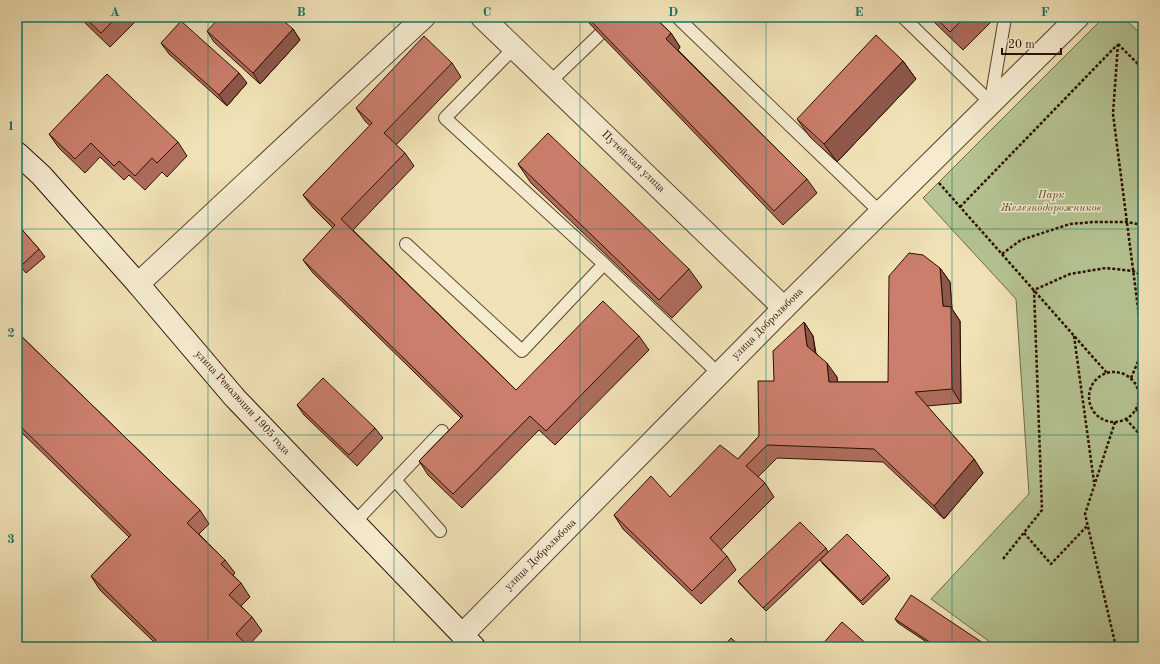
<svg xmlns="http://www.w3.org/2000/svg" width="1160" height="664" font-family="'Old Standard TT',serif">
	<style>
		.green { fill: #b5c492; stroke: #71694a }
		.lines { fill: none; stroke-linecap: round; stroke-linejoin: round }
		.service-casing { stroke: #5e432f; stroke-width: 14 }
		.minor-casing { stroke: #5e432f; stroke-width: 24 }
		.tertiary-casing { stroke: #5e432f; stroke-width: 24 }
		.secondary-casing { stroke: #2d0e02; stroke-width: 24 }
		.path { stroke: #2d0e02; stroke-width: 2.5; stroke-dasharray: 3 2; stroke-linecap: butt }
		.service { stroke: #f5ecd0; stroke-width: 12 }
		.minor { stroke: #f5ecd0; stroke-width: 22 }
		.tertiary { stroke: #f5ecd0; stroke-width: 22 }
		.secondary { stroke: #f5ecd0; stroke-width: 22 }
		.wall { fill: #ae6c5c; stroke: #2d0e02 }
		.shaded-wall { fill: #8d584b; stroke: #2d0e02 }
		.building { fill: #ca7e6b; stroke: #2d0e02 }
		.grid { fill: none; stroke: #0f766e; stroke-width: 1; stroke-opacity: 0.55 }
		.labels { text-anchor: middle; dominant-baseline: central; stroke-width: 3; stroke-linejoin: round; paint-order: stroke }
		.street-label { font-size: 11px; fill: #2d0e02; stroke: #f5ecd0 }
		.park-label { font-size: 11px; font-style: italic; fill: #5d4e34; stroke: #f5ecd0 }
		.neatline { fill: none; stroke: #0f766e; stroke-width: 1.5 }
		.grid-label { font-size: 13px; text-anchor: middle; font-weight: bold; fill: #0f766e }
	</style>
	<rect width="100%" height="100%" fill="#f0e2b6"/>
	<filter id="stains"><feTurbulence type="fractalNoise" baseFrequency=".005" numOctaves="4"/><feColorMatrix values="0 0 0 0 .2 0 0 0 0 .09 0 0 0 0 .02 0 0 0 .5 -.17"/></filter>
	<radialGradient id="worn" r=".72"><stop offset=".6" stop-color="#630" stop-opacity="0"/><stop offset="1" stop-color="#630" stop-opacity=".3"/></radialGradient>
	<path class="green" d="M1104,17H1123L1143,36V647H997L931,599L1029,494L1016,299L923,198Z"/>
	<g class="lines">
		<defs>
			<g id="service">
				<path d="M677,17L880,212"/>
				<path d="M903,17L991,103"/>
				<path d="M514,48L445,118L604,264"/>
				<path d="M550,82L600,34"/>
				<path d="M991,100L1005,18L1004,17"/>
				<path d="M406,244L522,351L604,264L719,374"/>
				<path d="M395,480L440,531"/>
				<path d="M354,523L442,431"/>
			</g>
			<g id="minor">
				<path d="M482,17L784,308"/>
				<path d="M138,284L424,17"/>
			</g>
			<path id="tertiary" d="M462,635L784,308L1078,17"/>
			<path id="secondary" d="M17,153L41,175L138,284L235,398L474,647"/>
		</defs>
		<use href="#service" class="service-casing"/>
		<use href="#minor" class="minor-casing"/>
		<use href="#tertiary" class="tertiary-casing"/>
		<use href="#secondary" class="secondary-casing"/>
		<g class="path">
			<path d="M1118,44L1113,114L1143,347"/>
			<path d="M1118,44L1143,69"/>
			<path d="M939,183L1107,373"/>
			<path d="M960,207L1117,45"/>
			<path d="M1002,254L1021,240L1070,224L1094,222H1127L1143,225"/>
			<path d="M1074,336L1094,482"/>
			<circle cx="1114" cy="397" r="25"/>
			<path d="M1131,378L1143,350"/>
			<path d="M1136,409L1143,416"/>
			<path d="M1126,419L1143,438"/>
			<path d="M1115,422L1085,514L1116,647"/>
			<path d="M1024,533L1051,564L1088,525"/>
			<path d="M1003,559L1042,510L1034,290L1070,274L1106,268L1133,271L1143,276"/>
		</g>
		<use href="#service" class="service"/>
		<use href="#minor" class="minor"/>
		<use href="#tertiary" class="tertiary"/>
		<use href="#secondary" class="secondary"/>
	</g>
	<g class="wall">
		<path d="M79,17H134L136,21L110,47Z"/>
		<path d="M585,17H654L671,33L680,47L678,50L807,179L817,193L783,225L590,24Z"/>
		<path d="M929,17H987L991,22L963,50Z"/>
		<path d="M293,29L300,40L260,84L214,42L207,31Z"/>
		<path d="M161,43L247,83L227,106L169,54Z"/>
		<path d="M903,61L916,79L837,162L810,137L797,119Z"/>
		<path d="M452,63L461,77L396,145L405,153L414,166L353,230L516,390L639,336L649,350L555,445L539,430L462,508L428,475L419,461L461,418L313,273L303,260L333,228L313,208L303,195L370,126L365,121L356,108Z"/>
		<path d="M49,134L178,142L187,156L167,177L162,172L145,190L129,175L124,180L100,157L85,173L59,148Z"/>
		<path d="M518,164L689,269L702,287L672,318L531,183Z"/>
		<path d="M17,224L39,249L45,257L26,273L17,262Z"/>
		<path d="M940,268L950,282L952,309L960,321L961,403L927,406L974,459L983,473L944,519L883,462L777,458L758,477L765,483L774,497L721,550L727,556L736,570L701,604L623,529L614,515L670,497L738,459L759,436L774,381L804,322L813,336L816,353L837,377V382H888Z"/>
		<path d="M17,332L200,510L209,524L199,534L225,560L235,573L233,575L241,583L250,597L241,606L252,617L262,631L248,646L154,642L100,590L91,576L129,537L17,428Z"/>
		<path d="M297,405L375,428L383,438L357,466L304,415Z"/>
		<path d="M826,548L828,552L766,611L741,585L738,581Z"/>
		<path d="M820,560L888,575L890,579L863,605L823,564Z"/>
		<path d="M895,619L989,647H934L898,623Z"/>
	</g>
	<g class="shaded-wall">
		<path d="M293,29L300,40L260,84L253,73Z"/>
		<path d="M671,33L680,47L676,53L666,39Z"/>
		<path d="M903,61L916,79L837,162L824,144Z"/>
		<path d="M239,73L247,83L227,106L219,95Z"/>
		<path d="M940,268L950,282L952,309L960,321L961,403L952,389L943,306Z"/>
		<path d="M804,322L813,336L816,359L807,346Z"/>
		<path d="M827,363L837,377L838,395L829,382Z"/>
		<path d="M974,459L983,473L944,519L934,506Z"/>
	</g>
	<g class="building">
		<path d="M84,17H117L101,33Z"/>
		<path d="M220,17H279L293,29L253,73L207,31Z"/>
		<path d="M587,17H654L671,33L666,39L807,179L774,211Z"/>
		<path d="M935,17H965L950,32Z"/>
		<path d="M181,21L239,73L219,95L161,43Z"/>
		<path d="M876,35L903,61L824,144L797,119Z"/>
		<path d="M424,36L452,63L384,133L405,153L341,219L516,390L603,301L639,336L546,431L530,416L453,494L419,461L463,416L303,260L335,225L303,195L372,123L356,108Z"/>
		<path d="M107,74L178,142L157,163L152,158L135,176L119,161L114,166L91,143L75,159L49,134Z"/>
		<path d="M548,133L689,269L659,300L518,164Z"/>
		<path d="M17,224L39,249L21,266L17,261Z"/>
		<path d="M909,253L923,255L940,268L943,306L951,307L952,389L915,392L974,459L934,506L874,449L767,445L746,466L765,483L710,538L727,556L692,591L614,515L651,476L670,497L720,445L738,459L759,436L758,381H774L773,351L804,322L807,346L827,363L829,382H888L889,276Z"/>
		<path d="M17,332L200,510L187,523L225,560L221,564L241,583L229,595L252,617L236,634L249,647H149L156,640L91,576L131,535L17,423Z"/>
		<path d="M323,378L375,428L349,455L297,405Z"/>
		<path d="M800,522L826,548L763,608L738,581Z"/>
		<path d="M847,534L888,575L861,601L820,560Z"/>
		<path d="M911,595L989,647H937L895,619Z"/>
		<path d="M842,622L870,647H820Z"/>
		<path d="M731,638L741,647H723Z"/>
	</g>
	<path class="grid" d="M208,17V647M394,17V647M580,17V647M766,17V647M952,17V647M17,229H1143M17,435H1143"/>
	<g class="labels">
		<g class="street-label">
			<text transform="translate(633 162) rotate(44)">Путейская улица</text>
			<text transform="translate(768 324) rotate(-45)">улица Добролюбова</text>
			<text transform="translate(242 403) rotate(48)">улица Революции 1905 года</text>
			<text transform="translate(541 555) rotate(-45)">улица Добролюбова</text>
		</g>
		<g class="park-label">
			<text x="1051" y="195">Парк<tspan x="1051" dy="13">Железнодорожников</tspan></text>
		</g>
	</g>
	<rect width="1160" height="664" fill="none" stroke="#f0e2b6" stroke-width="44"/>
	<path d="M1002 48v6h59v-6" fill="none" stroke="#2d0e02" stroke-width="2"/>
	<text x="1008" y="48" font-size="12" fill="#2d0e02" stroke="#f5ecd0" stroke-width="3" paint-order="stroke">20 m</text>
	<rect x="22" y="22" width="1116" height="620" class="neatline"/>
	<g class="grid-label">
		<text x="115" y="16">A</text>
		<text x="301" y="16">B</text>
		<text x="487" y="16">C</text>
		<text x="673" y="16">D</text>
		<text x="859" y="16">E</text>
		<text x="1045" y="16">F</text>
		<text x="11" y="130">1</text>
		<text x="11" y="337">2</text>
		<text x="11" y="543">3</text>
	</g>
	<rect width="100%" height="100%" filter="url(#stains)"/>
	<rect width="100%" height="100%" fill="url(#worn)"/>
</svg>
